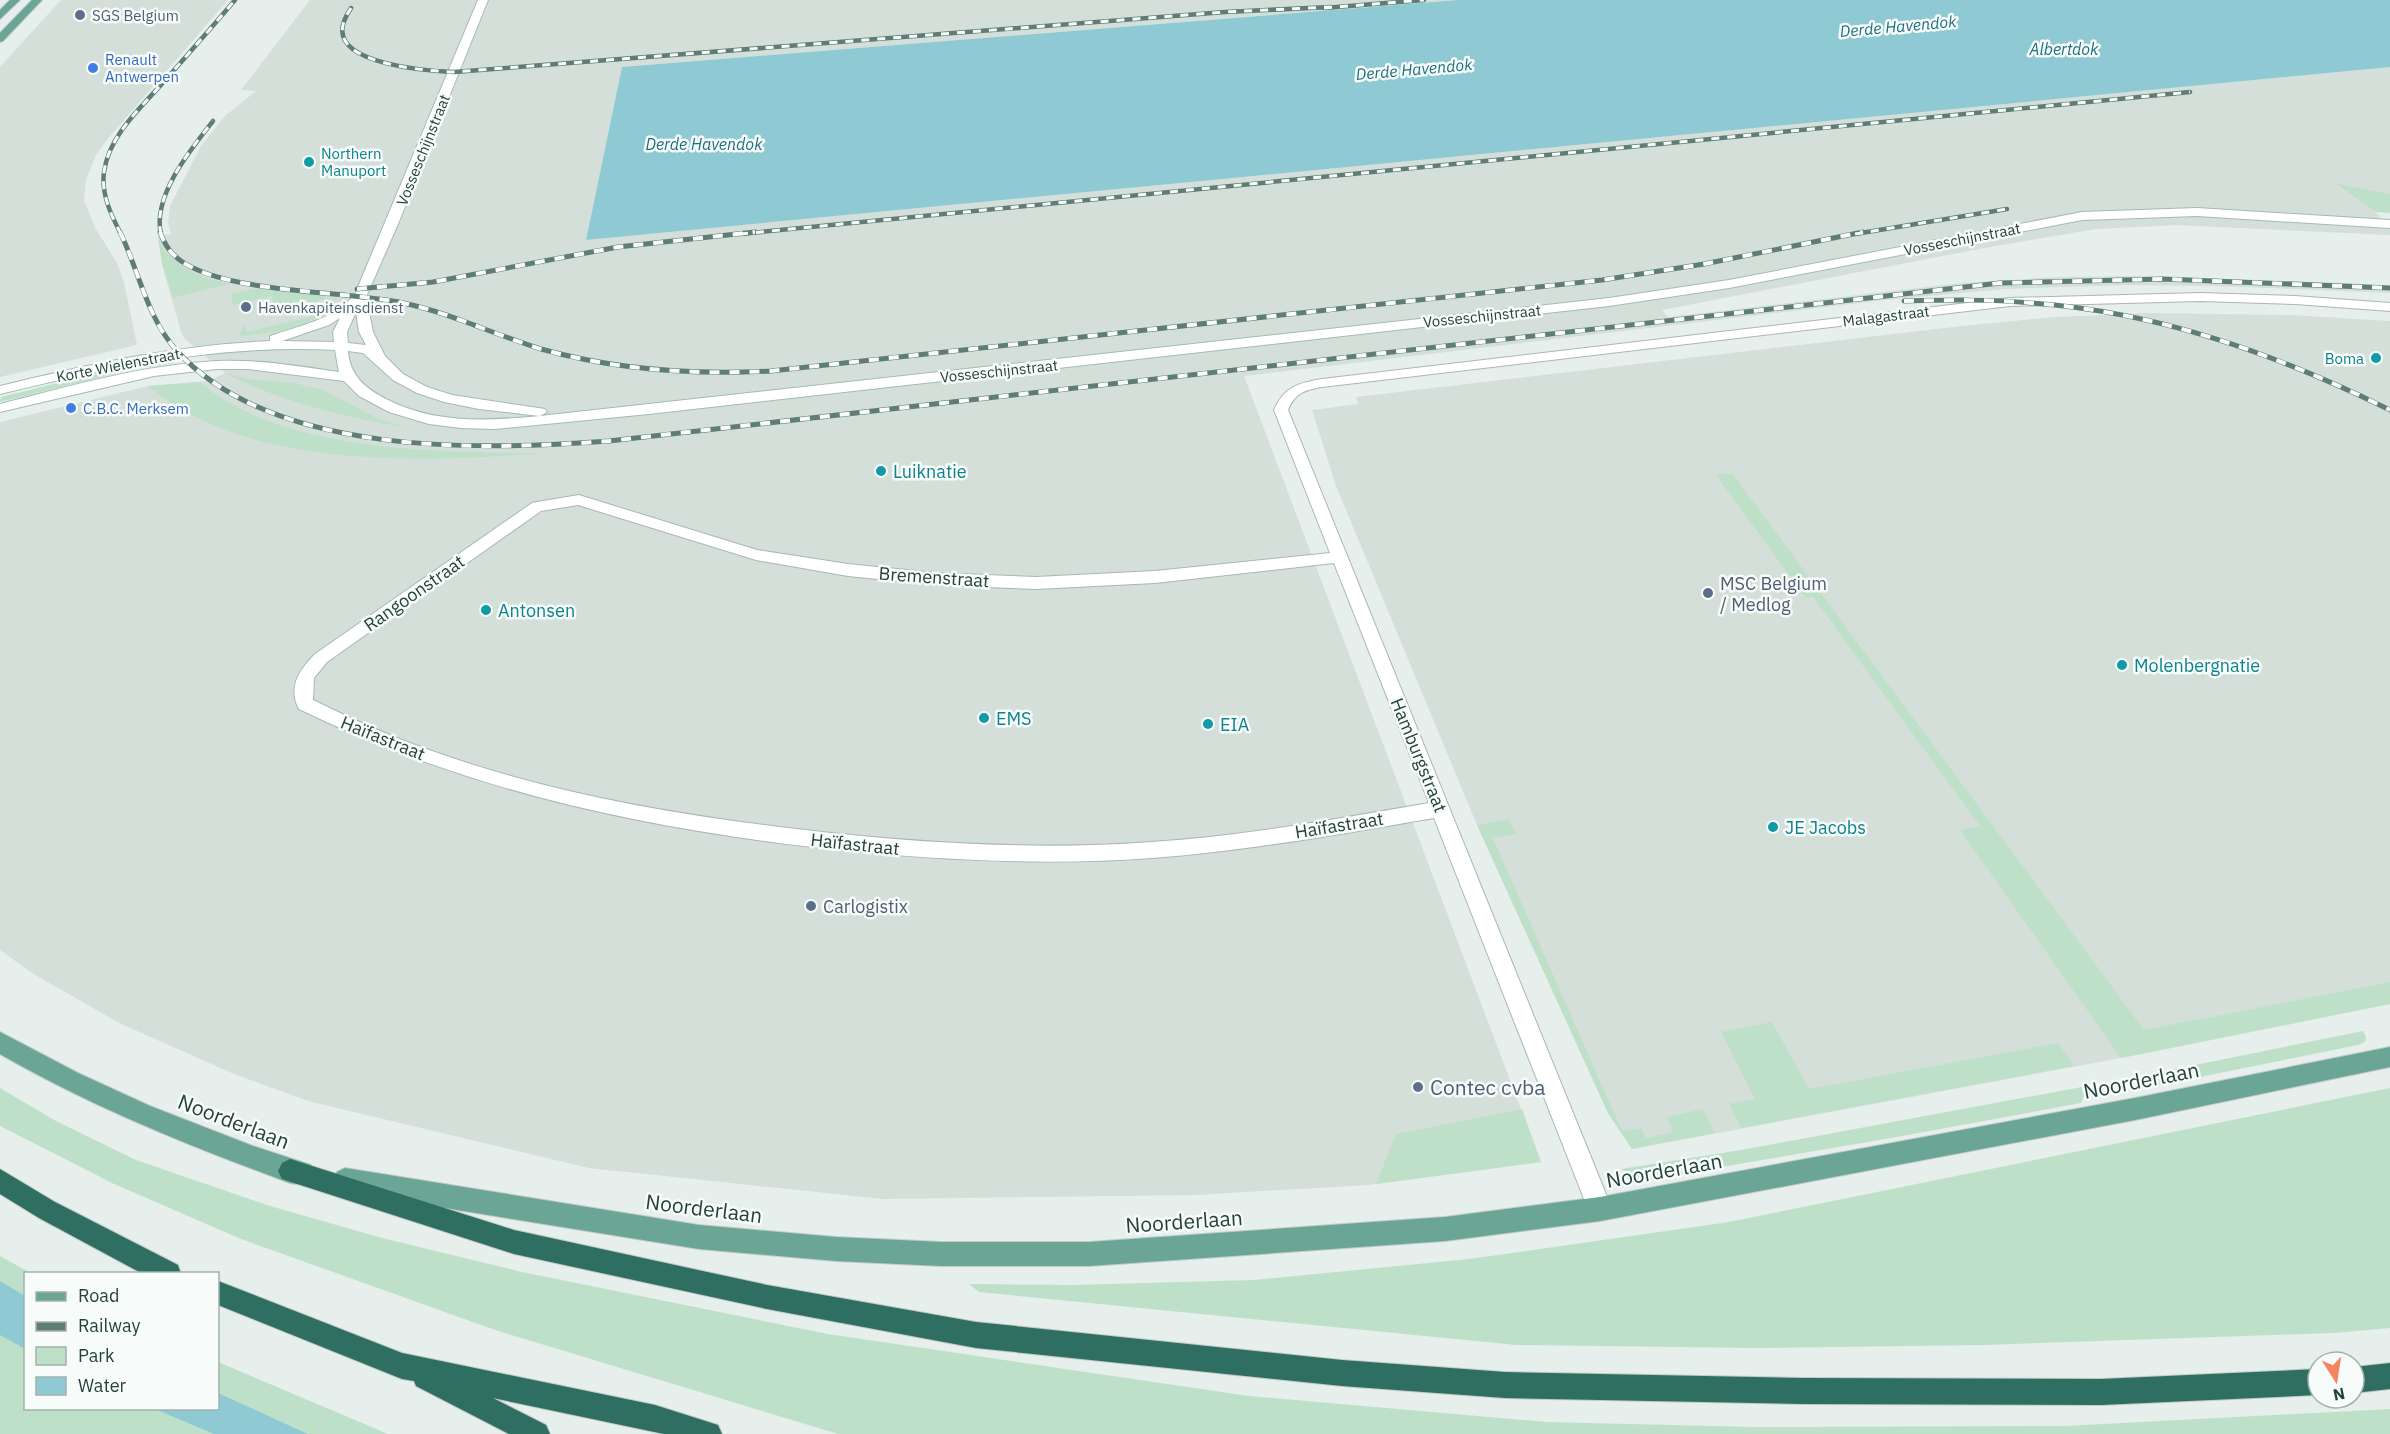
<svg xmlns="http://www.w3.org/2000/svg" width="2390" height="1434" font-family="'IBM Plex Sans',sans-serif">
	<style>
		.built { fill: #d4dfda }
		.green { fill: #bfe0c8 }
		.water { fill: #8ec9d4 }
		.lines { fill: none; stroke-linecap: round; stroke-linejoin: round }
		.street-casing { stroke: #a8b8b2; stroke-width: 2 }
		.secondary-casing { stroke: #a4bbb3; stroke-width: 2 }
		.primary-casing { stroke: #c2cac8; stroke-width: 2 }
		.highway-casing { stroke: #c2cac8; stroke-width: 2 }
		.street { fill: #fff; fill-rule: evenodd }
		.secondary { fill: #fff; fill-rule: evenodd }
		.primary { fill: #6aa596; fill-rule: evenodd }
		.highway { fill: #2f6f62; fill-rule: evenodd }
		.rail-far1-casing { stroke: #5f7d75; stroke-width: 4.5 }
		.rail-casing { stroke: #5f7d75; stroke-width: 5 }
		.rail-far1 { stroke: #f7fbf9; stroke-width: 3; stroke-dasharray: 8; stroke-linecap: butt }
		.rail { stroke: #f7fbf9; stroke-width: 4; stroke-dasharray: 10; stroke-linecap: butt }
		.service-dot { fill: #5c6f8a; stroke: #f7fbf9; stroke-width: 2 }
		.shop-dot { fill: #3f7fe0; stroke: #f7fbf9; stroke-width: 2 }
		.culture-dot { fill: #0f9aa8; stroke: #f7fbf9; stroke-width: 2 }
		.labels { text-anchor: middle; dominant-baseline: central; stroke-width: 5; stroke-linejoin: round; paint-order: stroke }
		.far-service-label { font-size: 15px; fill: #4e5e75; stroke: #f7fbf9; text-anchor: start }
		.far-shop-label { font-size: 15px; fill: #366cbe; stroke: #f7fbf9; text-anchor: start }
		.far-street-label { font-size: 15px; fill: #24423a; stroke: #f7fbf9 }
		.far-culture-label { font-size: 15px; fill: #0d838f; stroke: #f7fbf9; text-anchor: start }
		.far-water-label { font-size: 16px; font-style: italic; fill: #1c6f80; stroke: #f7fbf9 }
		.culture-label { font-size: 18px; fill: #0d838f; stroke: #f7fbf9; text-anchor: start }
		.street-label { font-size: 18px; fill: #24423a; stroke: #f7fbf9 }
		.service-label { font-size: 18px; fill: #4e5e75; stroke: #f7fbf9; text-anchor: start }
		.near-street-label { font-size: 21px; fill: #24423a; stroke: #f7fbf9 }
		.near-service-label { font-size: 21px; fill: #4e5e75; stroke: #f7fbf9; text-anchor: start }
	</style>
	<rect width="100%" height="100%" fill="#e6efeb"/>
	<g class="built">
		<path d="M61,0H228L105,142L96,155L86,180L84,201L96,229L117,263L124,282L137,345L0,377V67Z"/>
		<path d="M310,0H1458L622,67L586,240L2390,67V194L2335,184L2376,212L2390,229V235L2176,225L2096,229L1984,248L1662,310L1668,317L1961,283L2058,277L2136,276L2347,283L2390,286V293L2217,286L2127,285L2005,289L1885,300L1244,376L1541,1162L1369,1185L1196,1195L882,1199L589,1168L308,1101L234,1074L119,1023L32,973L0,950V422L148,386L208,381L225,373L185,339L181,332L162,264L158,237L171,234L168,224L170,206L201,146L225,116L256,91L241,90Z"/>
		<path d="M2148,313L2290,315L2390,321V1004L2121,1058L1632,1149L1608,1113L1477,825L1336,486L1312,410L1358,404L1356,397L1962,326L2056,317Z"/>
	</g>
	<g class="green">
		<path d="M2334,183L2390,194V213L2376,212Z"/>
		<path d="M158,237C170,267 200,277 229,284L173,298L162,264Z"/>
		<path d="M258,288L338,295L309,303L307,299L274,307L272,296L233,305L231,294Z"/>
		<path d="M336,298C319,329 270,333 239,336L243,327L246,326L247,332L310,317V311L325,307L324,301Z"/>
		<path d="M174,359V363L118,373L0,402L1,397L99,373Z"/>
		<path d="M225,373L249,379L294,383L323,390L379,419L407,428C344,417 283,403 225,373Z"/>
		<path d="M200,382C283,454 441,452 546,453C421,462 250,471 148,386Z"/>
		<path d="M1732,473L2144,1030L2390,982V1004L2121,1058L1960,830L1980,826L1813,597H1805L1716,475Z"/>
		<path d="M1509,819L1516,834L1493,838L1622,1131L1641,1128L1646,1138L1673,1132L1667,1117L1703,1109L1715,1133L1632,1149L1608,1113L1477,825Z"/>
		<path d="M1772,1022L1809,1089L2058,1043L2074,1066L1741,1128L1729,1104L1755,1099L1721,1032Z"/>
		<path d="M2363,1031L2366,1037L2365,1042L2358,1045L2155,1086L2144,1083L2135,1077Z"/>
		<path d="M2082,1087L2084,1096L2081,1103L1897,1137L1651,1179L1633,1177L1621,1169L1741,1150Z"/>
		<path d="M0,1088L56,1121L136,1160L270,1206L382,1238L522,1272L828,1334L1249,1396L1547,1422L1755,1427L2065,1426L2390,1409V1434H838L495,1330L241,1239L114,1184L0,1126Z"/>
		<path d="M2390,1088V1328L2334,1333L1984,1345L1753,1348L1516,1345L979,1292L969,1284L1072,1285L1254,1280L1469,1259L1729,1222Z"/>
		<path d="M1522,1109L1541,1162L1376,1184L1396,1134Z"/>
		<path d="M0,1256L31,1273L26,1274V1408H218V1362L388,1434H0Z"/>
	</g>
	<g class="water">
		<path d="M1458,0H2390V67L586,240L622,67Z"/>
		<path d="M0,1281L25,1296V1349L0,1335Z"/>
		<path d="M218,1393L308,1434H214L155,1409L218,1408Z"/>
	</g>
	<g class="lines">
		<defs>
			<path id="street" d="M2200,293L2295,296L2390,303V311L2295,304L2200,301L2010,306L1322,387C1305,390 1295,393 1288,410L1612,1209L1608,1217L1600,1221L1592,1217L1588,1209L1434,818C1340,834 1247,851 1152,858C1045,866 937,860 831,849C645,829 468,791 299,709C287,687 300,669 315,654L532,503L537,502L579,495L757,550L848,564L936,573L1036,577L1155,571L1330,553L1274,410C1284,387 1298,383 1322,379L2010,298ZM578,505L756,560L848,576L936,585L1036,589L1155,583L1334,563L1429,803C1336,819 1245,836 1151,842C1045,850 937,844 831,833C692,818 550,795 418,746C382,733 348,717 313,700L314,678L327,662L541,511Z"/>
			<path id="secondary" d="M478,0H488L398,224L366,297L373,332L385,356L403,374L427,387L452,395L545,409L547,412L540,416L1609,298L1729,280L2082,212L2197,208L2390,220V228L2197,216L2082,220L1729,288L1609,306L649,414L495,429L461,428L429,424L389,412L359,396L344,381L248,369H217L154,376L0,412V404C71,386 142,365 216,361C257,359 298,366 339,372L335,350C220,344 110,367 0,394V386C90,364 177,345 270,341V336C299,326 335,319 355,294ZM356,312L359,332L366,345L348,343L347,332ZM340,318L333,332L334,342L282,341L329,325ZM348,351L363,353L393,380L417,393L444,402L479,409L540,416C487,421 434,424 386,399C365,388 350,376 348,351Z"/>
			<g id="primary">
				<path d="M10,0H20L0,19V10Z"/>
				<path d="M32,0H42L3,41L0,42V33Z"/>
				<path d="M0,1032L78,1073L150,1106L253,1146L311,1165L315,1173L311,1181L303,1185L290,1183C190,1146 92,1107 0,1054Z"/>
				<path d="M2390,1047V1067L2135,1120L1600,1221L1445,1241L1089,1266H941L836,1261L699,1249L345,1192L337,1188L333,1180L337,1172L345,1168L699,1225L836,1237L941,1242H1089L1445,1217L1600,1197L2135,1098Z"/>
			</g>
			<g id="highway">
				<path d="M290,1159L514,1230L767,1285L976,1322L1342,1360L1505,1372L1803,1378L2101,1379L2318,1369V1395L2101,1405L1803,1404L1505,1398L1342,1386L976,1348L767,1309L514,1254L282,1179L278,1171L282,1163Z"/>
				<path d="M0,1169L55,1202L178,1265L181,1274H143L39,1218L0,1194Z"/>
				<path d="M218,1281L402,1353L655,1405L718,1425L722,1434H664L493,1398L546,1425L550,1434H509L416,1386L414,1381L402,1379L218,1305Z"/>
				<path d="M2390,1363V1389L2354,1393V1367Z"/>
			</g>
		</defs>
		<use href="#street" class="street-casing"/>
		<use href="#secondary" class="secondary-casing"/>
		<use href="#primary" class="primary-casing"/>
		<use href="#highway" class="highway-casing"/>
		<use href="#street" class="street"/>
		<use href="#secondary" class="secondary"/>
		<use href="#primary" class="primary"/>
		<use href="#highway" class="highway"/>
		<defs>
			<g id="rail-far1">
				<path d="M351,8C348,13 344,19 343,25C333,65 430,71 454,72L1225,12L1331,7"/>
				<path d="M1324,8L1424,0"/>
				<path d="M121,234C111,215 101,194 104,172C109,134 144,105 168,77C190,52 213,26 235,0"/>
				<path d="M161,234C152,196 191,149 213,121"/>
				<path d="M740,234L2190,92"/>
				<path d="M1855,234L2007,209"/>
			</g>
			<g id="rail">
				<path d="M120,232C139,271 147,318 177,351C273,456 478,451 609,441L2000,283L2163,279L2390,288"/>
				<path d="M160,232C165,245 170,253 181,261C229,294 343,290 403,303C451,313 495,335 541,349C616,370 693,375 771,371L1602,280L1704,264L1863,232"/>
				<path d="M357,289L433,282L618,247L755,232"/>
				<path d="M1904,301C1946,300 1989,299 2031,303C2159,312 2276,354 2390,410"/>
			</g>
		</defs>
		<use href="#rail-far1" class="rail-far1-casing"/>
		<use href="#rail" class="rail-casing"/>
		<use href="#rail-far1" class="rail-far1"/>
		<use href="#rail" class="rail"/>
	</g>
	<g class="service-dot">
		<circle cx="80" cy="15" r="6"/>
		<circle cx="246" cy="307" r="6"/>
		<circle cx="1708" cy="593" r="6"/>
		<circle cx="811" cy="906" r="6"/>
		<circle cx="1418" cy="1087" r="6"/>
	</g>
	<g class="shop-dot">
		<circle cx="93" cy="68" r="6"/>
		<circle cx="71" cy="408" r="6"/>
	</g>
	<g class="culture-dot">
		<circle cx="309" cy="162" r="6"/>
		<circle cx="2376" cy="358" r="6"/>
		<circle cx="881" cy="471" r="6"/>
		<circle cx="486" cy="610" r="6"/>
		<circle cx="2122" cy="665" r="6"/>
		<circle cx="984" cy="718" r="6"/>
		<circle cx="1208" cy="724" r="6"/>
		<circle cx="1773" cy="827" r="6"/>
	</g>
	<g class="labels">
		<g class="far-service-label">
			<text x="92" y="15">SGS Belgium</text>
			<text x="258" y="307">Havenkapiteinsdienst</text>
		</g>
		<g class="far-shop-label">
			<text x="105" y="59">Renault<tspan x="105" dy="17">Antwerpen</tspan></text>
			<text x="83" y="408">C.B.C. Merksem</text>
		</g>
		<g class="far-street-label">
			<text transform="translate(423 150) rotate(-68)">Vosseschijnstraat</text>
			<text transform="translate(1962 239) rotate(-11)">Vosseschijnstraat</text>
			<text transform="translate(1482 316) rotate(-6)">Vosseschijnstraat</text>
			<text transform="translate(1886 316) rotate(-7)">Malagastraat</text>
			<text transform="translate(118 365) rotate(-11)">Korte Wielenstraat</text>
			<text transform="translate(999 371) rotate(-6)">Vosseschijnstraat</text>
		</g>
		<g class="far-culture-label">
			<text x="321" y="153">Northern<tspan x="321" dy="17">Manuport</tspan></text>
			<text x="2364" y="358" text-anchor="end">Boma</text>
		</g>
		<g class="far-water-label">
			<text transform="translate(1898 26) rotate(-5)">Derde Havendok</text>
			<text x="2064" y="49">Albertdok</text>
			<text transform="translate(1414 69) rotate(-5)">Derde Havendok</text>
			<text x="704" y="144">Derde Havendok</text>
		</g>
		<g class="culture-label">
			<text x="893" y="471">Luiknatie</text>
			<text x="498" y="610">Antonsen</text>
			<text x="2134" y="665">Molenbergnatie</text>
			<text x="996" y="718">EMS</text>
			<text x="1220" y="724">EIA</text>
			<text x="1785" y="827">JE Jacobs</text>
		</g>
		<g class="street-label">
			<text transform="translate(934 577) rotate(4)">Bremenstraat</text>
			<text transform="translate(414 593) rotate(-35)">Rangoonstraat</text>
			<text transform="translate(383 738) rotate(22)">Haïfastraat</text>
			<text transform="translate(1419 755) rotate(68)">Hamburgstraat</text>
			<text transform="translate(1339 825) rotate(-9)">Haïfastraat</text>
			<text transform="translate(855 844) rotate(6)">Haïfastraat</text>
		</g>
		<g class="service-label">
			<text x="1720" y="583">MSC Belgium<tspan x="1720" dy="21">/ Medlog</tspan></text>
			<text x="823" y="906">Carlogistix</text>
		</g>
		<g class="near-street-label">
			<text transform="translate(2141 1080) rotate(-11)">Noorderlaan</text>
			<text transform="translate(234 1121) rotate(21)">Noorderlaan</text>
			<text transform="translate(1664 1170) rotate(-10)">Noorderlaan</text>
			<text transform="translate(704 1208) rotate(7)">Noorderlaan</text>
			<text transform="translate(1184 1221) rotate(-4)">Noorderlaan</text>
		</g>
		<g class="near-service-label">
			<text x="1430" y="1087">Contec cvba</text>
		</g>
	</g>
	<rect x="24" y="1272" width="195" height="138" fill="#f7fbf9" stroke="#a3b1ad" stroke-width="1.5"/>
	<rect x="36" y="1292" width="30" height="9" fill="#6aa596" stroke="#a3b1ad" stroke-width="1.5"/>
	<text x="78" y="1302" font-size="18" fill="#24423a">Road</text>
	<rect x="36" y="1322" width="30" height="9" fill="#5f7d75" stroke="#a3b1ad" stroke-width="1.5"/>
	<text x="78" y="1332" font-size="18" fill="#24423a">Railway</text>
	<rect x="36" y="1347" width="30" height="18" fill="#bfe0c8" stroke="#a3b1ad" stroke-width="1.5"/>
	<text x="78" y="1362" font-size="18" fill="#24423a">Park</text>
	<rect x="36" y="1377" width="30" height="18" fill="#8ec9d4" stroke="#a3b1ad" stroke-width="1.5"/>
	<text x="78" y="1392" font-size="18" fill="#24423a">Water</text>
	<g transform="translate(2336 1380) rotate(168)"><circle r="28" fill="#f7fbf9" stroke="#a3b1ad" stroke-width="1.5"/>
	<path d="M0-4.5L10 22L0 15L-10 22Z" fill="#f4845f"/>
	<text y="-9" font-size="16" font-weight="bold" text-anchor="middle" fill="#24423a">N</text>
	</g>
</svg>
